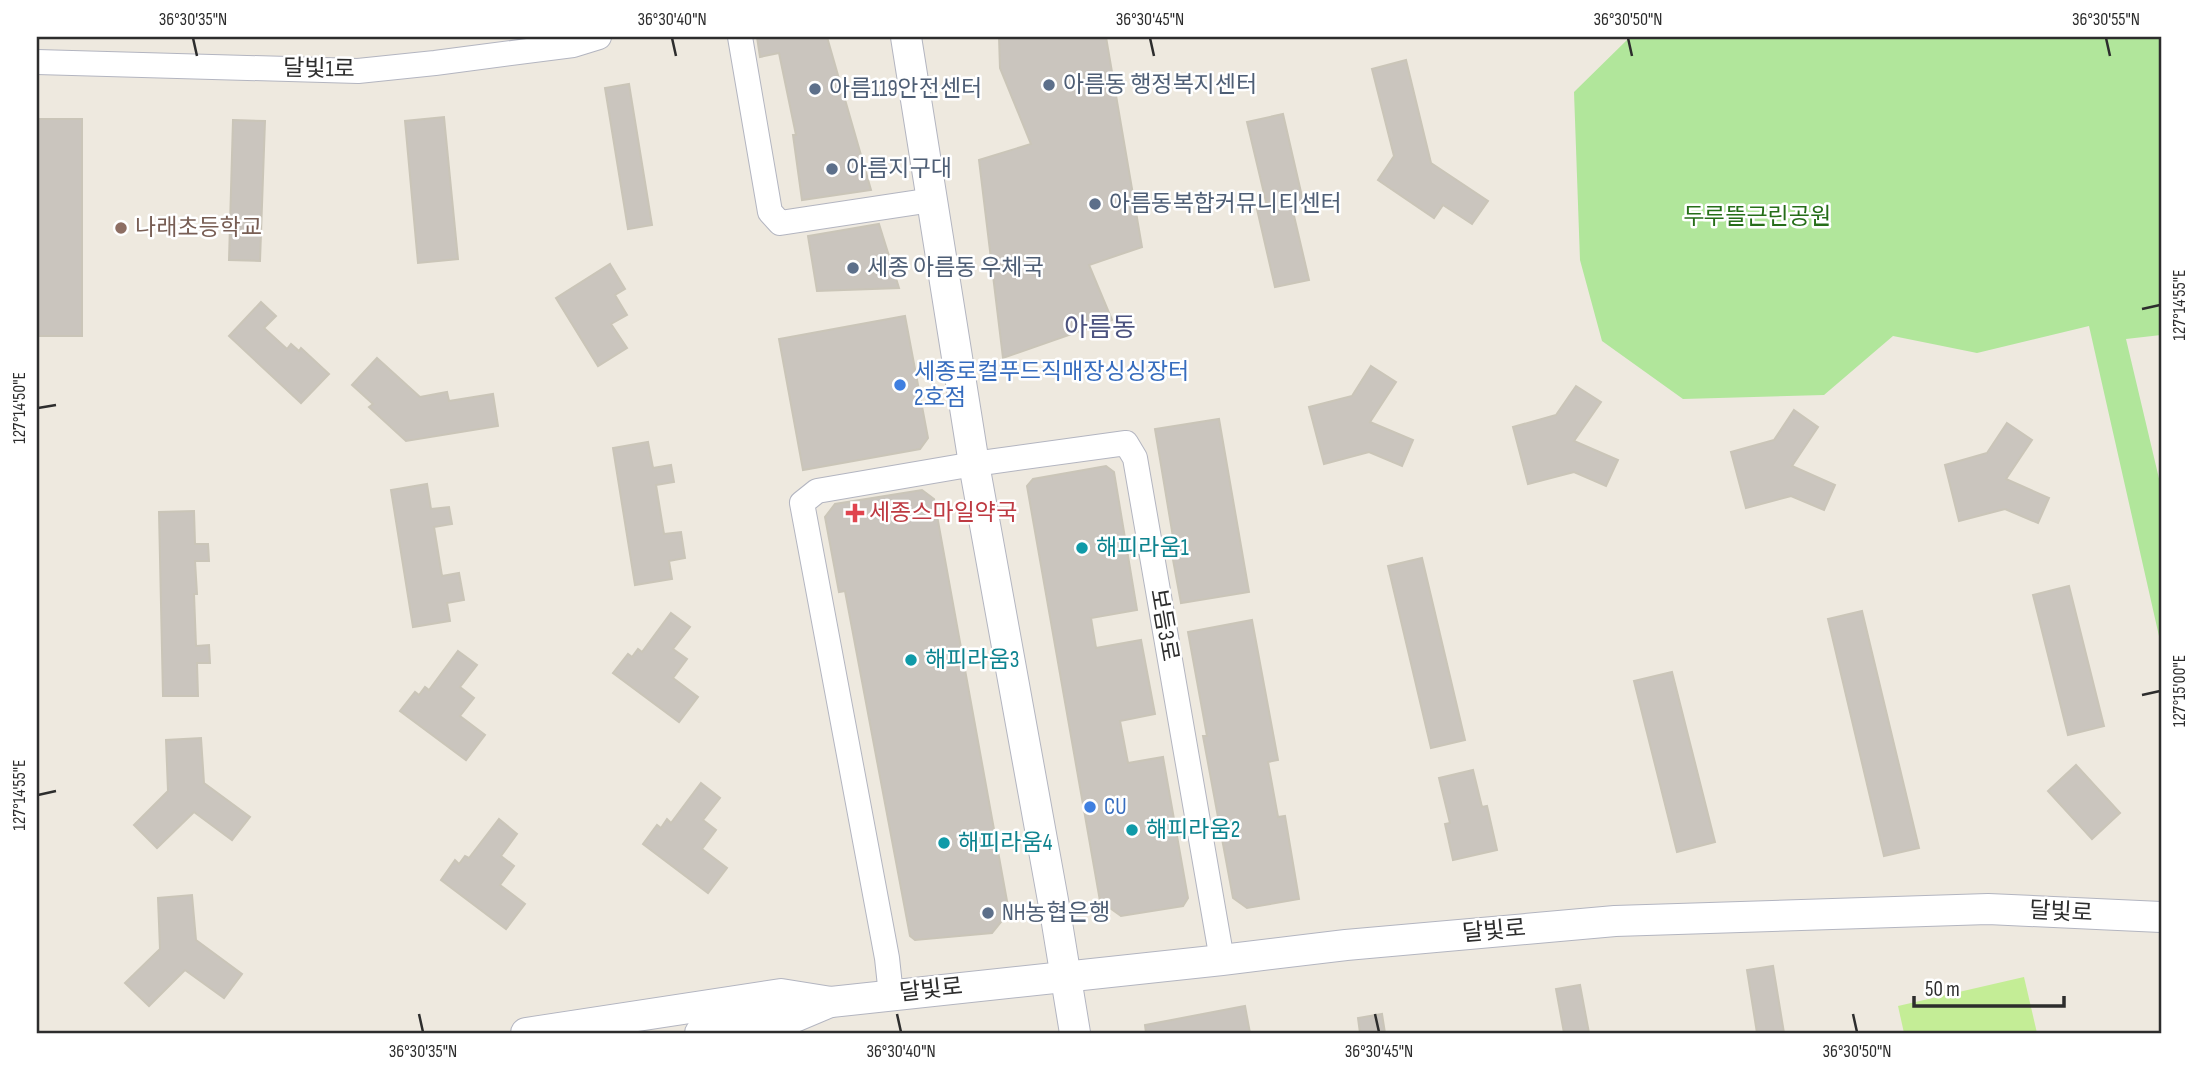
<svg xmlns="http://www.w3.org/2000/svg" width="2198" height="1070" font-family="'Sofia Sans Condensed','Noto Sans KR',sans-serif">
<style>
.green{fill:#b1e69b}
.pitch{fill:#c4ed96}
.building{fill:#cac5be;stroke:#cac5b8;stroke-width:2}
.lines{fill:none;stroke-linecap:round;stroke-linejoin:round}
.minor-casing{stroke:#b3b5c0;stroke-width:26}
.tertiary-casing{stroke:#b3b5c0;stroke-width:32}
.minor{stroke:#fff;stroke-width:24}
.tertiary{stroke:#fff;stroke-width:30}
.ticks{fill:none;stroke:#2d2d2d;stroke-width:2.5}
.service-dot{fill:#5c6f8a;stroke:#fff;stroke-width:2.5}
.education-dot{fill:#8d6e63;stroke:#fff;stroke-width:2.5}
.shop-dot{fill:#3f7fe0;stroke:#fff;stroke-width:2.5}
.health-dot{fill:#e0444e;stroke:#fff;stroke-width:2.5}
.culture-dot{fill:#0f9aa8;stroke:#fff;stroke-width:2.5}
.labels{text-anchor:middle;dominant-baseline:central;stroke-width:5;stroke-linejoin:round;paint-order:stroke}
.street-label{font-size:23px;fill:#2d2d2d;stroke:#fff}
.service-label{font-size:23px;fill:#4e5e75;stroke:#fff;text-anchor:start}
.park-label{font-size:23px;fill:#266e19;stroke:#fff}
.education-label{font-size:23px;fill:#785e54;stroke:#fff;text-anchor:start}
.shop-label{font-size:23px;fill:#366cbe;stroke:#fff;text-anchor:start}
.health-label{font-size:23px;fill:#be3a42;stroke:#fff;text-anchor:start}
.culture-label{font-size:23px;fill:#0d838f;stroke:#fff;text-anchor:start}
.quarter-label{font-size:26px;fill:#4b527f;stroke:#fff}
.neatline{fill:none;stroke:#2d2d2d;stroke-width:2.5}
.ticks-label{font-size:18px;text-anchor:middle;fill:#2d2d2d}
</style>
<rect width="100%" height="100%" fill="#eee9df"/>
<!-- green -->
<path class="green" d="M 1630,37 L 2161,37 L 2161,335 L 2126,339 L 2161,487 L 2161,645 L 2089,326 L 1977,353 L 1893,336 L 1824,395 L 1683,399 L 1602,341 L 1580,260 L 1574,92 Z"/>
<!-- pitch -->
<path class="pitch" d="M 2024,977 L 2037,1033 L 1904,1033 L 1898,1006 Z"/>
<!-- building -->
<g class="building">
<path d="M 757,37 L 827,37 L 871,190 L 802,200 L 793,135 L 796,135 L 779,53 L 760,57 Z"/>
<path d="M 999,37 L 1106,37 L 1142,247 L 1089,265 L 1112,320 L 1003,358 L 979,160 L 1031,144 L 1000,68 Z"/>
<path d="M 1406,60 L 1431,163 L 1488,201 L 1472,224 L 1443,205 L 1434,218 L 1378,180 L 1394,156 L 1372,69 Z"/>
<path d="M 629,84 L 652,225 L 628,229 L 605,88 Z"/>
<path d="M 1283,114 L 1303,201 L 1291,203 L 1309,280 L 1275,287 L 1257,209 L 1267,206 L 1247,122 Z"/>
<path d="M 444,117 L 458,259 L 418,263 L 405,121 Z"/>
<rect x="37" y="119" width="45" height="217"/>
<path d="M 233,120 L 265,121 L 260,261 L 229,260 Z"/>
<path d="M 879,224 L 899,288 L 817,291 L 808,236 Z"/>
<path d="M 610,264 L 625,289 L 615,295 L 627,315 L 611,324 L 627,348 L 598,366 L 556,298 Z"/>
<path d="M 261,302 L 276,316 L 264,328 L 287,349 L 291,344 L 299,351 L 301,348 L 329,374 L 301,403 L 229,336 Z"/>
<path d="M 905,316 L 928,438 L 920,449 L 803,470 L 779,339 Z"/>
<path d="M 377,358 L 420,397 L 447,392 L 449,401 L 493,394 L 498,426 L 406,441 L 369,407 L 373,404 L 352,385 Z"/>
<path d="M 1371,366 L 1396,382 L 1370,422 L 1413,440 L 1402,466 L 1369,452 L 1324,464 L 1309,407 L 1352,396 Z"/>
<path d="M 1576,386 L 1601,402 L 1574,441 L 1618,460 L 1606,486 L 1574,472 L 1528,484 L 1513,427 L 1556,415 Z"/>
<path d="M 1794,410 L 1818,427 L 1792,466 L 1835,485 L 1824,510 L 1791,496 L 1746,508 L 1731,452 L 1774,440 Z"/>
<path d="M 1219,419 L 1249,592 L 1181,603 L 1169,538 L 1173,537 L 1155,429 Z"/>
<path d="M 2007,423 L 2032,440 L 2006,479 L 2049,498 L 2038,523 L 2005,509 L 1959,521 L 1945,465 L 1987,453 Z"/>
<path d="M 648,442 L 653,468 L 671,465 L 674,482 L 656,485 L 664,534 L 681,532 L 685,558 L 669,561 L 672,579 L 635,585 L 613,448 Z"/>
<path d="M 1106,466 L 1114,472 L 1137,610 L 1091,618 L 1096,648 L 1141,640 L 1155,714 L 1120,721 L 1128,763 L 1163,757 L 1188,898 L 1183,906 L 1121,916 L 1100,901 L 1027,486 L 1033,479 Z"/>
<path d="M 427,484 L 431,509 L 449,507 L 452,524 L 434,527 L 442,576 L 459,573 L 464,600 L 447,603 L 450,621 L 413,627 L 391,490 Z"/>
<path d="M 922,490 L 934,499 L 1009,912 L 992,933 L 915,940 L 910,936 L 845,591 L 839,592 L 825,517 L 835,504 Z"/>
<path d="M 194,511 L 195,544 L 208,544 L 209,561 L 195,561 L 197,594 L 194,594 L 196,646 L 209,645 L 210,663 L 197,663 L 198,696 L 163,696 L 159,512 Z"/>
<path d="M 1422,558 L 1465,740 L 1431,748 L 1388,566 Z"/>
<path d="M 2069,586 L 2104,726 L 2068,735 L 2033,595 Z"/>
<path d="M 1862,611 L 1919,848 L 1884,856 L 1828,619 Z"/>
<path d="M 671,613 L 690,627 L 673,649 L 687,659 L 673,678 L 698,697 L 679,722 L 613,673 L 628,654 L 632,657 L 638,649 L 642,652 Z"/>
<path d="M 1252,620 L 1278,760 L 1268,762 L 1278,817 L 1285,816 L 1299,899 L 1247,908 L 1233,898 L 1203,736 L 1207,736 L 1188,632 Z"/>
<path d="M 458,651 L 477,665 L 460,687 L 474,698 L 460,716 L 485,735 L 466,760 L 400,711 L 415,692 L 419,695 L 425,687 L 429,690 Z"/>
<path d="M 1672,672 L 1715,842 L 1677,852 L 1634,681 Z"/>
<path d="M 201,738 L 204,783 L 250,817 L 232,840 L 194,812 L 157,848 L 134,825 L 168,791 L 166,740 Z"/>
<path d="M 2076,765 L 2120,813 L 2092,839 L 2048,791 Z"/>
<path d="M 1473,770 L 1482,807 L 1487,806 L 1497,850 L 1453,860 L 1445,824 L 1450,823 L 1439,778 Z"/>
<path d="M 701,783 L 720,798 L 703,820 L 716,830 L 702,849 L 727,868 L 708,893 L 643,844 L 657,825 L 661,828 L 667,819 L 671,823 Z"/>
<path d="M 499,819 L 517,834 L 501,856 L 514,866 L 500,885 L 525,904 L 506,929 L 441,880 L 455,860 L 459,864 L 465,856 L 469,858 Z"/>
<path d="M 192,895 L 196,940 L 242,974 L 224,998 L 185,970 L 149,1006 L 125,983 L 160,949 L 158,898 Z"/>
<path d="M 1773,966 L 1784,1033 L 1757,1033 L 1747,970 Z"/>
<path d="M 1580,985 L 1589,1033 L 1564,1033 L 1556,989 Z"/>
<path d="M 1245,1006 L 1250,1033 L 1146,1033 L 1145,1025 Z"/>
<path d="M 1382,1014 L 1385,1033 L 1360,1033 L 1358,1018 Z"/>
</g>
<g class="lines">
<defs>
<g id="minor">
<path d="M 740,37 L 770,212 L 780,223 L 932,200"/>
<path d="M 37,62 L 358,71 L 435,63 L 573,45 L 599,37"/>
<path d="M 891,995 L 887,958 L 802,503 L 817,491 L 974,464 L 1126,443 L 1135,458 L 1222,960"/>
</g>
<g id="tertiary">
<path d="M 906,37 L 974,464 L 1056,917 L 1075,1033"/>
<path d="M 526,1033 L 781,994 L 831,1002 L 1222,960 L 1346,945 L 1615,921 L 1988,909 L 2161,917"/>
<path d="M 700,1033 L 785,1021 L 830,1002"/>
</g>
</defs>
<!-- minor casing -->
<use href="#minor" class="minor-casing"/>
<!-- tertiary casing -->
<use href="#tertiary" class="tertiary-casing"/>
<!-- minor -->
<use href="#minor" class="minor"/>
<!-- tertiary -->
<use href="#tertiary" class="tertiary"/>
</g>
<!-- ticks -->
<path class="ticks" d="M 193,38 L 197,56M 672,38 L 676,56M 1150,38 L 1154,56M 1628,38 L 1632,56M 2106,38 L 2110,56M 2142,309 L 2160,305M 38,408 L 56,405M 2142,695 L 2160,691M 38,795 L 56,791M 419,1014 L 423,1032M 897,1014 L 901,1032M 1375,1014 L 1379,1032M 1853,1014 L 1857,1032"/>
<!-- markers -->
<g class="service-dot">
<circle cx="1049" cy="85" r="7"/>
<circle cx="815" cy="89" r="7"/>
<circle cx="832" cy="169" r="7"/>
<circle cx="1095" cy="204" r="7"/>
<circle cx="853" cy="268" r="7"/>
<circle cx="988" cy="913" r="7"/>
</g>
<circle class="education-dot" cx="121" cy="228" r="7"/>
<g class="shop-dot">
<circle cx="900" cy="385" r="7"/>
<circle cx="1090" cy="807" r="7"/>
</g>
<path class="health-dot" d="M851.5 502.5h7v7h7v7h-7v7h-7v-7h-7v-7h7z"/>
<g class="culture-dot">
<circle cx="1082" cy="548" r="7"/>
<circle cx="911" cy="660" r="7"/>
<circle cx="1132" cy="830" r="7"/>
<circle cx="944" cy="843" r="7"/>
</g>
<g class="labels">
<!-- street labels -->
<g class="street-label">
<text transform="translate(319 69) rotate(1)">달빛1로</text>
<text transform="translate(1164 625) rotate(80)">보듬3로</text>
<text transform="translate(2061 912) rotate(3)">달빛로</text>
<text transform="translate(1494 931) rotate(-5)">달빛로</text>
<text transform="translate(931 990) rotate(-6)">달빛로</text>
</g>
<!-- service labels -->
<g class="service-label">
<text x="1063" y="85">아름동 행정복지센터</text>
<text x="829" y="89">아름119안전센터</text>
<text x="846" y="169">아름지구대</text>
<text x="1109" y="204">아름동복합커뮤니티센터</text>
<text x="867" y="268">세종 아름동 우체국</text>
<text x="1002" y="913">NH농협은행</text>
</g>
<!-- park labels -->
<g class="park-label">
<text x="1757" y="217">두루뜰근린공원</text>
</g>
<!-- education labels -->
<g class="education-label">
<text x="135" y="228">나래초등학교</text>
</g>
<!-- shop labels -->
<g class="shop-label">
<text x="914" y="372">세종로컬푸드직매장싱싱장터<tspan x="914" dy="26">2호점</tspan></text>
<text x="1104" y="807">CU</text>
</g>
<!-- health labels -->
<g class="health-label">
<text x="869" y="513">세종스마일약국</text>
</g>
<!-- culture labels -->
<g class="culture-label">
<text x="1096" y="548">해피라움1</text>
<text x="925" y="660">해피라움3</text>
<text x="1146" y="830">해피라움2</text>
<text x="958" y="843">해피라움4</text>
</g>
<!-- quarter labels -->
<g class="quarter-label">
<text x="1100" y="328">아름동</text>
</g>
</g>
<!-- border -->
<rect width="2198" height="1070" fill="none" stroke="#ffffff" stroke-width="77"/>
<!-- scale -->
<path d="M1914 996v10h150v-10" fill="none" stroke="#2d2d2d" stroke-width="3.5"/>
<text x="1925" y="996" font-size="21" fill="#2d2d2d" stroke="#ffffff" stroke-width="5" paint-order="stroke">50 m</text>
<rect x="38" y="38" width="2122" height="994" class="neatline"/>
<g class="ticks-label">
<text x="193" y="25">36°30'35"N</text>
<text x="672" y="25">36°30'40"N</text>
<text x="1150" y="25">36°30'45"N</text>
<text x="1628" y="25">36°30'50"N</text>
<text x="2106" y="25">36°30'55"N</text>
<text transform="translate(2179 305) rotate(-90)" y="6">127°14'55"E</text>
<text transform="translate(19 408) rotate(-90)" y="6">127°14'50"E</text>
<text transform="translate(2179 691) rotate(-90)" y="6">127°15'00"E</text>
<text transform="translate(19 795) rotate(-90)" y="6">127°14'55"E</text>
<text x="423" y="1057">36°30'35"N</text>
<text x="901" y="1057">36°30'40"N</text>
<text x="1379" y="1057">36°30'45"N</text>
<text x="1857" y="1057">36°30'50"N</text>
</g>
</svg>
